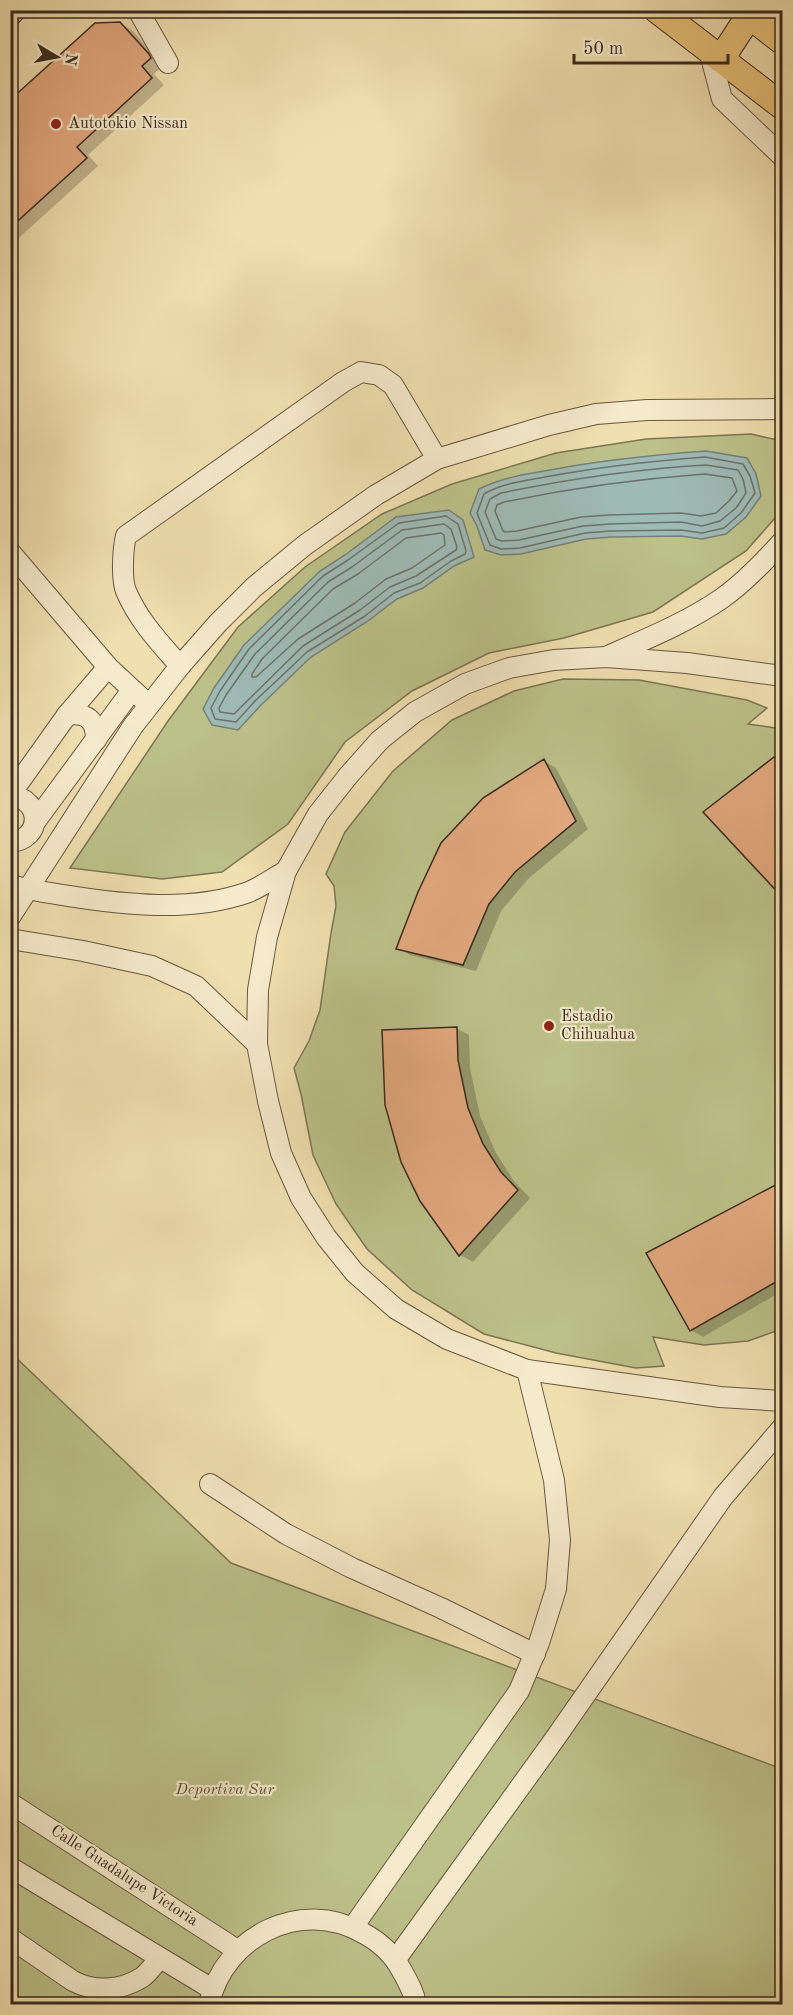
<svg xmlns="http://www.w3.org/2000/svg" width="793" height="2015" font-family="'Old Standard TT',serif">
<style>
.green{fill:#bcc189;stroke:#7b7654;stroke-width:1.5}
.water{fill:#9ebab5;stroke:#768079;stroke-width:1.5}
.shadow{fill:#0003}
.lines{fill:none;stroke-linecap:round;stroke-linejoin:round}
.shore{stroke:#6c726a;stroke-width:1.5}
.building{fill:#e2a87e;stroke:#3a2a1e;stroke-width:1.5}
.minor-casing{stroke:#685742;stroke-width:22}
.major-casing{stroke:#3a2a1e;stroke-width:28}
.minor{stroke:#f5eacb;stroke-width:20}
.major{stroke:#e8c078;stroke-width:26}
.poi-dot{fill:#8f2418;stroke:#f5eacb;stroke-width:2}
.labels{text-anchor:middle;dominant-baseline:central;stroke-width:4.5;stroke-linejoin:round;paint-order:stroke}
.poi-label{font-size:16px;fill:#3a2a1e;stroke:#f5eacb;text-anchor:start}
.park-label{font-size:16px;font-style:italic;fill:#5a5039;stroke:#f5eacb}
.street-label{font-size:16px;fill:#3a2a1e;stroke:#f5eacb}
</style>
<rect width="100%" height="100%" fill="#f0dfaf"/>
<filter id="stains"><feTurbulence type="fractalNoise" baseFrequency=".00333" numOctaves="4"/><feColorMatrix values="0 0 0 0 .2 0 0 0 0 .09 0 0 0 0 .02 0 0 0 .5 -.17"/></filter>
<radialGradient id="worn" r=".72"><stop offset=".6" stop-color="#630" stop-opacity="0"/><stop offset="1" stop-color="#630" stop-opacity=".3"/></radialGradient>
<!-- green -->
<g class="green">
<path d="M 751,434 L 782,441 L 782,510 L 746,551 L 653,612 L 564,638 L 489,653 L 412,691 L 345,742 L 288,824 L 222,872 L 162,879 L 70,868 L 168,721 L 238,627 L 305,567 L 382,514 L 452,484 L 556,453 L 646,439 Z"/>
<path d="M 563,679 L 639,680 L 747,700 L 767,708 L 748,724 L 782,729 L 782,1329 L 748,1341 L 704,1345 L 653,1337 L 664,1366 L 636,1368 L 556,1353 L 484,1334 L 412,1290 L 367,1249 L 336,1204 L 313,1155 L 301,1094 L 294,1068 L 309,1041 L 320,1010 L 331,933 L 336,906 L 334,886 L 326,874 L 345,832 L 393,771 L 452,720 L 514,691 Z"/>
<path d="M 10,1352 L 231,1563 L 782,1769 L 782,2004 L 11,2004 Z"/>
</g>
<!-- water -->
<g class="water">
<path d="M 706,451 L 747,458 L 756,474 L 761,496 L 746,517 L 726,534 L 702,539 L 681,536 L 611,537 L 586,539 L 521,554 L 501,555 L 485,550 L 477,526 L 470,513 L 479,489 C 501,478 525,474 550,470 C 602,460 653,455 706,451 Z"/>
<path d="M 449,510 L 463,520 L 474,557 L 454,566 L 423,588 L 397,599 L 368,621 L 311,657 L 260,706 L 238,730 L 212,725 L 203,709 L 214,688 L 244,645 L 320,571 L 345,555 L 396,517 Z"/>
</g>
<!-- shadow -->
<g class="shadow">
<path d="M 120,23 L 133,31 L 163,66 L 154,74 L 164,85 L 88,155 L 98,166 L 10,246 L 10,102 Z"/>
<path d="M 544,761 L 556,768 L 588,829 L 528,879 L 501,911 L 476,971 L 410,955 L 398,948 Z"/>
<path d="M 456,1028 L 469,1035 L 470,1068 L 480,1116 L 496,1153 L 514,1181 L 530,1198 L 473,1262 L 460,1255 L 422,1200 Z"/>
<path d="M 782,1182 L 782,1291 L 703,1337 L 691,1330 Z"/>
</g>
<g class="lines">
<!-- shore -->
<g class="shore">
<path d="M 705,457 L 743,464 L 750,476 L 755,493 L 741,513 L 724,528 L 702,533 L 681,530 L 611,531 L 585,533 L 520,548 L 501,549 L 490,545 L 477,513 L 484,494 C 502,483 525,481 545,477 C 599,467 651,461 705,457 Z"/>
<path d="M 706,465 L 738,470 L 743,479 L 746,493 L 736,508 L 720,521 L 702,526 L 681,522 L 610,524 L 583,526 L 519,540 L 502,541 L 496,539 L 485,512 L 490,499 L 501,493 C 569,479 636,469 706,465 Z"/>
<path d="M 705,474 L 732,478 L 737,491 L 729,501 L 716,513 L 701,516 L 681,513 L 609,515 L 581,517 L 517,531 L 505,532 L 503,531 L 495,511 L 497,505 L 504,502 C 571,488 637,479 705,474 Z"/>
<path d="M 446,516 L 458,524 L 466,551 L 465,554 L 451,561 L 420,583 L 394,593 L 365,616 L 307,652 L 255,701 L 236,722 L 215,719 L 211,708 L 220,691 L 249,649 L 323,576 L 348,560 L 399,523 Z"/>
<path d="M 444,524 L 451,529 L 457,547 L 456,550 L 416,576 L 390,587 L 360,610 L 303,646 L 234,714 L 220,712 L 219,708 L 226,695 L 255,654 L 328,582 L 352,567 L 402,530 Z"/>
<path d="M 441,533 L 444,535 L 445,545 L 412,568 L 386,579 L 355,603 L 298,639 L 256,677 L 252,677 L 252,674 L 262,659 L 333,589 L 358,574 L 406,538 Z"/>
</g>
</g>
<!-- building -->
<g class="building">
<path d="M 120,22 L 149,54 L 151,58 L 142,66 L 152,78 L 77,147 L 87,158 L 10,228 L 10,100 L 95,23 Z"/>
<path d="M 774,757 L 783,766 L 783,898 L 703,812 Z"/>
<path d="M 544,759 L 576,821 L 515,872 L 489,904 L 463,965 L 396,949 L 418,892 L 441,843 L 483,798 Z"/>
<path d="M 457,1027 L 458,1060 L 468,1108 L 483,1144 L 501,1172 L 518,1190 L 459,1256 L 420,1201 L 401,1162 L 385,1105 L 382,1030 Z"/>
<path d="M 783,1181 L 783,1278 L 690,1331 L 646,1253 Z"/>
</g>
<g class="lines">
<defs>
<g id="minor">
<path d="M 138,10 L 168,63"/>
<path d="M 709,50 L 722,99 L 782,156"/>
<path d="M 10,552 L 108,667 L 149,705"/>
<path d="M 608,656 C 646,639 686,623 721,599 C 744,583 763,563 782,542"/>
<path d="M 180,666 C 160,643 138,620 126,591 C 121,579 123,548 126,536 L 343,382 L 361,372 L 379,375 L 393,385 L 437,459"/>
<path d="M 782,676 L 687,663 L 606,657 L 554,660 L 509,668 L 465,684 L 415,712 L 380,740 L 348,776 L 318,814 L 286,871 L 267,937 L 258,990 L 257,1044 L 268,1101 L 281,1153 L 301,1198 L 326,1237 L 355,1273 L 396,1309 L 447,1339 L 527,1370 L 720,1397 L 782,1401"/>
<path d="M 67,715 C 87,712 96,720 96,740"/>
<path d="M 10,795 L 67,715 L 108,667"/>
<path d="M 10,795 C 44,800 42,840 10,842"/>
<path d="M 35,822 L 132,690"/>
<path d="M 10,885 C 30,890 49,893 69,896 C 126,905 190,912 246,893 C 260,888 273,878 286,871"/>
<path d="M 10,917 L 133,726 L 180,666 L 218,623 L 254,587 L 305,545 L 376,495 L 437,459 L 549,425 L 596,414 L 647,410 L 782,409"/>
<path d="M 10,939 L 83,951 L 152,966 L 196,986 L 257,1044"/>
<path d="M 210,1484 L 286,1534 L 352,1568 L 441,1608 L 535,1654"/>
<path d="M 10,1803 L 237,1950"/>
<path d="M 10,1867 L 212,1989"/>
<path d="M 353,1927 L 519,1691 L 539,1643 L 556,1589 L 560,1540 L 554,1480 L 527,1370"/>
<path d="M 10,1938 L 73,1981 C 94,1992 120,1991 141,1978 C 148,1974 154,1964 160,1958"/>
<path d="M 396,1959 L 554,1740 L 723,1497 L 782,1428"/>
<path d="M 209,2004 C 224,1937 300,1897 363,1933 C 380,1942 393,1954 402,1971 C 408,1982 414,1992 416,2004"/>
</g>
<g id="major">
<path d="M 657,10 L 782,106"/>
<path d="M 742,10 L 782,41"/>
<path d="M 10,12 L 12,10"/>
<path d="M 721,59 L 749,16"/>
</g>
</defs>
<!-- minor casing -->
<use href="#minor" class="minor-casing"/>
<!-- major casing -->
<use href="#major" class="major-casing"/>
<!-- minor -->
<use href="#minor" class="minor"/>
<!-- major -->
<use href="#major" class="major"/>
</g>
<!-- markers -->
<g class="poi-dot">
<circle cx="56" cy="124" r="6"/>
<circle cx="549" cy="1026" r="6"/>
</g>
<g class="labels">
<!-- poi labels -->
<g class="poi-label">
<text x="68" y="124">Autotokio Nissan</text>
<text x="561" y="1017">Estadio<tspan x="561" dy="18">Chihuahua</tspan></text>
</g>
<!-- park labels -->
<g class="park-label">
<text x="225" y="1790">Deportiva Sur</text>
</g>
<!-- street labels -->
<g class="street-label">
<text transform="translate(124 1876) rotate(33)">Calle Guadalupe Victoria</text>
</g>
</g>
<!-- margin -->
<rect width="793" height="2015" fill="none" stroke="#f0dfaf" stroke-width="36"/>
<rect x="12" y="12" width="769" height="1991" fill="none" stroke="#3a2a1e" stroke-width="3"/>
<rect x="18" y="18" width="757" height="1979" fill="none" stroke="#3a2a1e" stroke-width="1.5"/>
<!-- north arrow -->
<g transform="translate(57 57) rotate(100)" stroke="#f5eacb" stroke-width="4.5" paint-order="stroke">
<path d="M0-4.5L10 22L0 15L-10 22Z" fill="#3a2a1e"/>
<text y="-9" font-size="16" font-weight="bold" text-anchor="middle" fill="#3a2a1e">N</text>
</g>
<!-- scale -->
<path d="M574 54v9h154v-9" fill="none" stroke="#3a2a1e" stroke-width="3"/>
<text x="583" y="54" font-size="18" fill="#3a2a1e" stroke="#f5eacb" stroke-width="4.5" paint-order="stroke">50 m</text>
<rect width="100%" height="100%" filter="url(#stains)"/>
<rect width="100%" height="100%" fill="url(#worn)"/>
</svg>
